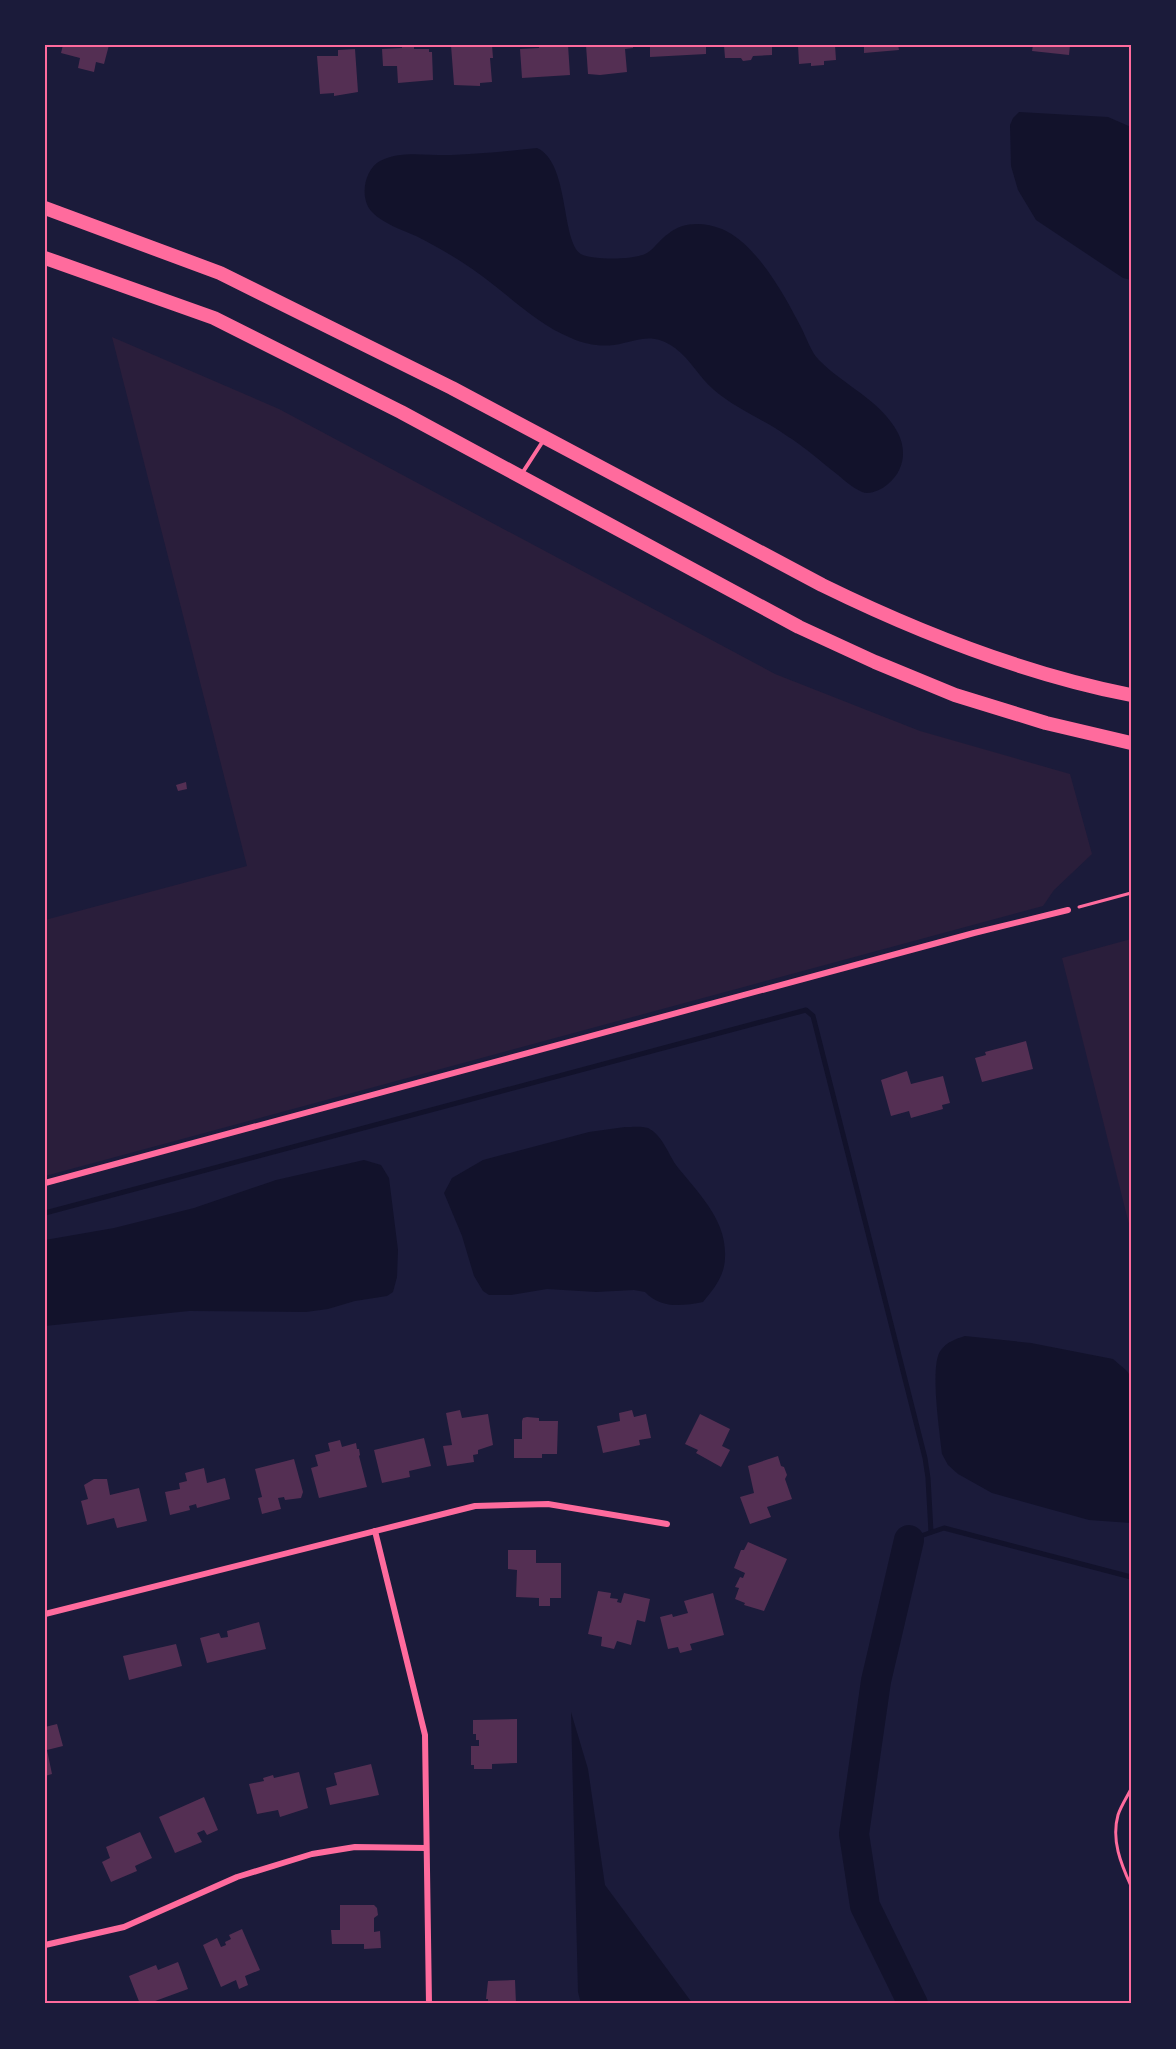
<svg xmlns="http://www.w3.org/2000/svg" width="1176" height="2049" font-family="Roboto,sans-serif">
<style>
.green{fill:#2a1e3b}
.water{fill:#12122b}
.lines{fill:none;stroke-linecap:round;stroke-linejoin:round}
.stream{stroke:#12122b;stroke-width:5}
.river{stroke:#12122b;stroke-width:30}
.building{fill:#542f53}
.path{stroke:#ff6b9d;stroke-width:3}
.service{stroke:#ff6b9d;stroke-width:4}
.minor{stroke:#ff6b9d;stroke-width:6}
.primary{stroke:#ff6b9d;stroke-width:14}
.neatline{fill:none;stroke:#ff6b9d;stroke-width:2}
</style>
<rect width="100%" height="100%" fill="#1b1b3a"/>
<!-- green -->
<g class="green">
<path d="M 112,337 L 279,409 L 775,674 L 920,731 L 1070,774 L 1092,854 L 1054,890 L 1043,906 L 45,1176 L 45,920 L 247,866 Z"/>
<path d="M 1131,939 L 1131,1232 L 1062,958 Z"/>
</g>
<!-- water -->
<g class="water">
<path d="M 1019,112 L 1108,117 L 1131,127 L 1131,280 L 1123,278 L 1036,220 L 1018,190 L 1011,166 L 1010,125 L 1013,118 Z"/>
<path d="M 537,148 C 571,163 560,246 583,255 C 595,260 635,260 647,253 C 655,248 660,239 668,234 C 683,221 704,222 722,229 C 757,244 785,296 802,329 C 807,339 811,352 819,360 C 843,385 881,400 898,433 C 907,451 904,471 888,484 C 881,490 870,495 862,492 C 853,488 845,481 838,475 C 821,462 805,447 787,436 C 763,419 736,409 714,390 C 699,377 691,360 675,348 C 651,331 638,341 614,345 C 600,347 584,344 571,338 C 542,326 519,305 495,286 C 470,266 444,250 416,236 C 402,230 382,223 372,212 C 359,198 364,170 380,161 C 400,150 428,156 451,155 C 479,154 508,151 537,148 Z"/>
<path d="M 625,1127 C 632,1127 642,1126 648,1128 C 662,1135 668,1153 676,1165 C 697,1192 727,1219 725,1257 C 725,1275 714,1289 703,1302 C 682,1306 661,1309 645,1292 L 634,1290 L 596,1292 L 547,1289 L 511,1295 L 489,1295 L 483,1291 L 474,1276 L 462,1236 L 444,1193 L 452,1178 L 483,1160 L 589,1132 Z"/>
<path d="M 364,1160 L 381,1165 L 389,1178 L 398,1250 L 397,1277 L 393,1292 L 387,1296 L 355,1301 L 328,1309 L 306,1312 L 189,1311 L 45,1326 L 45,1240 L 114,1228 L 194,1208 L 276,1180 Z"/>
<path d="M 965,1336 L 1031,1343 L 1113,1359 L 1127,1371 L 1131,1377 L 1131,1523 L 1089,1520 L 992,1493 L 958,1474 L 948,1465 L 942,1454 C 940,1434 929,1364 941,1350 C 947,1342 955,1339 965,1336 Z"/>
<path d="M 571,1712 L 588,1769 L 605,1885 L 693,2004 L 581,2004 L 578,1992 Z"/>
</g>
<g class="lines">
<!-- stream -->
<g class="stream">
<path d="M 45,1213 L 806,1010 L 813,1016 L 925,1458 L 928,1478 L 931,1532"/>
<path d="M 909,1540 L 944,1528 L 1131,1577"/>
</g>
<!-- river -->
<path class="river" d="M 909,1540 L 876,1681 L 854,1834 L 865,1906 L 913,2004"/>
</g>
<!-- building -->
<g class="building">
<path d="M 63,45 L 109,45 L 104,64 L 96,62 L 94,72 L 78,68 L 80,58 L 61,53 Z"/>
<path d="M 451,45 L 492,45 L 493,58 L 490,58 L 492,82 L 480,83 L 480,86 L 454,85 Z"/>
<path d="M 539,45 L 568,45 L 570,75 L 522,78 L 520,49 L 539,48 Z"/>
<path d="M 586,45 L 633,45 L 633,48 L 625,49 L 627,72 L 600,75 L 588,74 Z"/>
<path d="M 650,45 L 706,45 L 706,54 L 650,57 Z"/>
<path d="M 724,45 L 772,45 L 772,55 L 753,56 L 751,60 L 743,61 L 741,58 L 725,58 Z"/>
<path d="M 798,45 L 835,45 L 836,60 L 824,61 L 824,65 L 811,66 L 811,63 L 799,64 Z"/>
<path d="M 864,45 L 898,45 L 899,50 L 864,53 Z"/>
<path d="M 1033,45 L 1070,45 L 1069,55 L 1032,51 Z"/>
<path d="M 402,46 L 414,46 L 414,49 L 429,49 L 429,52 L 432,52 L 433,80 L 398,83 L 397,66 L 383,66 L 382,49 L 402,48 Z"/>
<path d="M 355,49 L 358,92 L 334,96 L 334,93 L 320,94 L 317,56 L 338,56 L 338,50 Z"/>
<path d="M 186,782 L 187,789 L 178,791 L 176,785 Z"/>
<path d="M 1026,1041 L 1033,1069 L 982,1082 L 975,1058 L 986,1055 L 985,1052 Z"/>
<path d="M 907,1071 L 911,1084 L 943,1076 L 950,1103 L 942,1105 L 943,1109 L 911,1118 L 909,1111 L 891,1116 L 881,1080 Z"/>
<path d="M 460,1410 L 462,1418 L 488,1414 L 493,1445 L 478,1450 L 478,1454 L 473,1455 L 474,1462 L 447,1466 L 443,1446 L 452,1445 L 446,1413 Z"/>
<path d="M 632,1410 L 634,1417 L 646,1414 L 651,1438 L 639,1440 L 640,1445 L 603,1453 L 597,1426 L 620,1421 L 619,1413 Z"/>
<path d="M 700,1414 L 730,1429 L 722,1446 L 730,1450 L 721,1467 L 696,1453 L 698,1450 L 685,1444 Z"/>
<path d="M 527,1417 L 539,1418 L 539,1421 L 558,1421 L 557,1454 L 542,1454 L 542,1458 L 514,1458 L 514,1439 L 522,1439 L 522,1421 L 523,1418 Z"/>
<path d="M 424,1438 L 431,1466 L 409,1471 L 410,1477 L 382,1483 L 374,1450 Z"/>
<path d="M 340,1440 L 342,1447 L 356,1443 L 357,1449 L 359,1449 L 360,1455 L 359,1456 L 367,1487 L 319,1498 L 311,1468 L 318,1466 L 315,1455 L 330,1451 L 328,1443 Z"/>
<path d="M 778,1456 L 781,1466 L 784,1467 L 787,1475 L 785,1479 L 792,1499 L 767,1507 L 771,1517 L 750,1524 L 740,1497 L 754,1493 L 748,1466 Z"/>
<path d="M 294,1459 L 303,1492 L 301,1498 L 285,1500 L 284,1497 L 278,1498 L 281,1509 L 262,1514 L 258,1498 L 262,1497 L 255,1469 Z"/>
<path d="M 204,1468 L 207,1483 L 225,1478 L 230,1499 L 197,1508 L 196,1504 L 189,1506 L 190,1510 L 170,1515 L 165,1492 L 180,1489 L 179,1483 L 187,1481 L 185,1473 Z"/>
<path d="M 94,1479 L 107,1479 L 110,1495 L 139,1488 L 147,1521 L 117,1528 L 114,1518 L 87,1525 L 81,1501 L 88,1499 L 84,1485 Z"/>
<path d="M 748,1542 L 787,1559 L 764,1611 L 744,1605 L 745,1603 L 735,1599 L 739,1588 L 735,1587 L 740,1577 L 743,1578 L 745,1573 L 734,1568 L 741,1550 L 744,1550 Z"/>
<path d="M 508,1550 L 536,1550 L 536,1563 L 561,1563 L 561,1598 L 550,1598 L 550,1606 L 539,1606 L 539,1598 L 516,1597 L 517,1570 L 508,1569 Z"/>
<path d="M 598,1591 L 611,1593 L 610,1598 L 618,1599 L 617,1602 L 621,1603 L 624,1593 L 650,1599 L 645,1622 L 637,1620 L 631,1645 L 617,1641 L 614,1649 L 601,1646 L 602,1637 L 588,1634 Z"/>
<path d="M 713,1593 L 724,1635 L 690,1644 L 692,1650 L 680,1653 L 678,1647 L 668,1649 L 660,1617 L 672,1614 L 673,1617 L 688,1613 L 684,1601 Z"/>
<path d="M 259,1622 L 266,1649 L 207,1663 L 200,1638 L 219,1633 L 221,1638 L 228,1637 L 227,1631 Z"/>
<path d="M 176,1644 L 182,1666 L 129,1680 L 123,1656 Z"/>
<path d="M 517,1719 L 517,1763 L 492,1764 L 492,1769 L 474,1769 L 474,1765 L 471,1765 L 471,1746 L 479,1746 L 479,1740 L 476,1740 L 476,1734 L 473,1734 L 473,1720 Z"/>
<path d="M 57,1724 L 63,1746 L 47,1750 L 52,1774 L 45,1776 L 45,1727 Z"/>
<path d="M 371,1764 L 379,1795 L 330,1805 L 326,1788 L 337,1785 L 334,1773 Z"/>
<path d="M 299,1772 L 308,1808 L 280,1817 L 278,1810 L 257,1814 L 249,1784 L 264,1781 L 263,1778 L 273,1775 L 274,1778 Z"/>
<path d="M 204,1797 L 218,1830 L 207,1835 L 204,1830 L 197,1833 L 202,1842 L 175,1853 L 159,1817 Z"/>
<path d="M 140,1832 L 152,1858 L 135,1866 L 137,1871 L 111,1882 L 102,1862 L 110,1858 L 106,1847 Z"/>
<path d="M 340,1905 L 374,1905 L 377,1908 L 378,1915 L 374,1918 L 374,1932 L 380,1931 L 381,1948 L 364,1949 L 364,1944 L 332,1944 L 331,1930 L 340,1930 Z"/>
<path d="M 242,1929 L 260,1970 L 245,1976 L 248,1985 L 239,1989 L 236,1980 L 221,1987 L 203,1945 L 217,1938 L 221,1947 L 226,1945 L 225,1942 L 231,1939 L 229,1935 Z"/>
<path d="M 178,1962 L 188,1989 L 147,2004 L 140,2004 L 129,1976 L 156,1965 L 158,1970 Z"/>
<path d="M 515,1980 L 516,2004 L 488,2004 L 488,1999 L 486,1999 L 488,1981 Z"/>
</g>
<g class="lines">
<!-- path -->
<g class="path">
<path d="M 1079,907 L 1131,893"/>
<path d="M 1131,1789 C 1127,1797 1121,1806 1118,1815 C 1111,1840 1121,1864 1131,1886"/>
</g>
<!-- service -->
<path class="service" d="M 521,475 L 543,441"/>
<!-- minor -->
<g class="minor">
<path d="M 45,1183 L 974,933 L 1068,910"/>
<path d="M 375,1531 L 425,1735 L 429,2004"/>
<path d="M 45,1614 L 475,1506 L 548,1504 L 667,1524"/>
<path d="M 45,1945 L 124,1927 L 237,1877 L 312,1854 L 355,1847 L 426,1848"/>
</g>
<!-- primary -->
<g class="primary">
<path d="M 45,208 L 220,273 L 452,388 L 822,585 C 920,633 1024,674 1131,695"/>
<path d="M 45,258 L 214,318 L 401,412 L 799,627 L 875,662 L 955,695 L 1046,723 L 1131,743"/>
</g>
</g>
<!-- border -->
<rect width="1176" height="2049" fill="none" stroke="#1b1b3a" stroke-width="93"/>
<rect x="46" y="46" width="1084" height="1956" class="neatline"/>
</svg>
